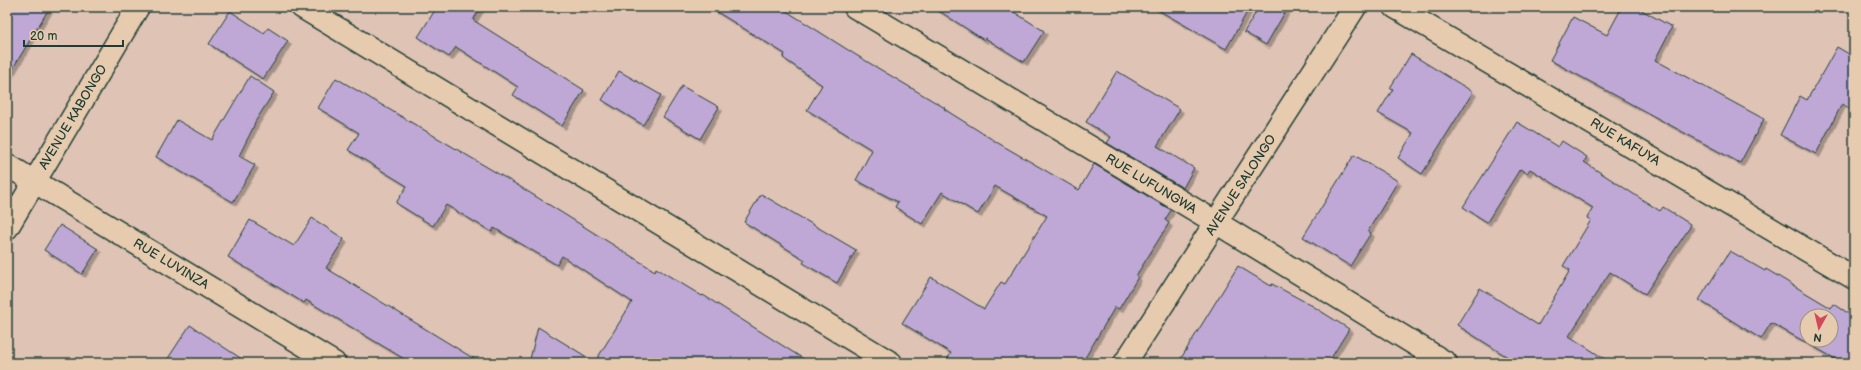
<svg xmlns="http://www.w3.org/2000/svg" width="1861" height="370" font-family="'Balsamiq Sans',sans-serif">
<style>
.building{fill:#bfa8d6;stroke:#1f3d34;fill-rule:evenodd;filter:url(#shadow)}
.lines{fill:none;stroke-linecap:round;stroke-linejoin:round}
.minor-casing{stroke:#1f3d34;stroke-width:25}
.minor{stroke:#e7cbae;stroke-width:22}
.labels{text-anchor:middle;dominant-baseline:central;stroke-width:3;stroke-linejoin:round;paint-order:stroke}
.street-label{font-size:13px;fill:#1f3d34;stroke:#e7cbae}
</style>
<defs>
<filter id="shadow"><feDropShadow dx="3.5" dy="3.5" stdDeviation="0" flood-color="#0004"/></filter>
</defs>
<rect width="100%" height="100%" fill="#dfc4b6"/>
<filter id="ink" filterUnits="userSpaceOnUse"><feTurbulence type="fractalNoise" baseFrequency=".025" numOctaves="2"/><feDisplacementMap in="SourceGraphic" scale="8" xChannelSelector="R" yChannelSelector="G"/><feConvolveMatrix kernelMatrix="1 2 1 2 8 2 1 2 1" color-interpolation-filters="sRGB"/></filter>
<g filter="url(#ink)">
<!-- building -->
<g class="building">
<path d="M 7,7 L 50,7 L 7,78 Z"/>
<path d="M 437,7 L 481,7 L 473,20 L 584,90 L 562,126 L 513,95 L 518,87 L 456,47 L 449,57 L 418,37 Z"/>
<path d="M 709,7 L 780,7 L 856,55 L 945,108 L 944,109 L 998,143 L 1079,190 L 1094,164 L 1171,210 L 1165,220 L 1169,223 L 1136,276 L 1138,277 L 1119,309 L 1115,307 L 1082,363 L 945,363 L 951,353 L 902,323 L 931,277 L 984,309 L 1001,282 L 1005,284 L 1047,216 L 995,186 L 978,214 L 942,192 L 922,224 L 895,207 L 898,202 L 856,180 L 872,150 L 807,110 L 822,85 L 783,58 L 785,54 Z"/>
<path d="M 933,7 L 1006,7 L 1044,31 L 1024,62 L 985,38 L 984,40 Z"/>
<path d="M 1153,7 L 1250,7 L 1226,49 Z"/>
<path d="M 1259,7 L 1288,7 L 1266,45 L 1244,32 Z"/>
<path d="M 1622,7 L 1636,7 L 1672,27 L 1655,60 L 1764,119 L 1740,163 L 1550,60 L 1573,17 L 1607,35 Z"/>
<path d="M 230,11 L 264,33 L 268,28 L 288,41 L 263,79 L 209,44 Z"/>
<path d="M 1837,47 L 1854,57 L 1854,111 L 1842,104 L 1816,154 L 1780,135 L 1800,96 L 1807,100 Z"/>
<path d="M 1411,54 L 1473,92 L 1422,174 L 1398,158 L 1413,133 L 1378,113 L 1393,89 L 1390,88 Z"/>
<path d="M 619,71 L 661,95 L 643,125 L 602,100 Z"/>
<path d="M 1117,71 L 1180,109 L 1157,146 L 1194,168 L 1183,188 L 1107,143 L 1111,137 L 1086,122 Z"/>
<path d="M 250,76 L 274,92 L 255,122 L 253,128 L 239,156 L 255,165 L 233,202 L 156,157 L 177,120 L 212,140 Z"/>
<path d="M 336,78 L 519,186 L 655,271 L 656,268 L 702,296 L 703,295 L 810,363 L 529,363 L 538,327 L 595,362 L 632,302 L 562,256 L 557,265 L 494,228 L 492,232 L 446,205 L 433,226 L 396,203 L 407,186 L 348,150 L 359,133 L 318,108 Z"/>
<path d="M 682,86 L 719,107 L 700,139 L 663,117 Z"/>
<path d="M 1517,122 L 1558,147 L 1562,141 L 1587,157 L 1584,162 L 1660,211 L 1663,207 L 1690,224 L 1690,227 L 1645,294 L 1610,272 L 1569,336 L 1611,363 L 1517,363 L 1457,325 L 1480,288 L 1538,325 L 1570,270 L 1563,266 L 1591,220 L 1587,218 L 1593,208 L 1530,169 L 1527,173 L 1520,169 L 1487,222 L 1463,207 Z"/>
<path d="M 1354,155 L 1398,181 L 1368,231 L 1371,233 L 1350,266 L 1303,237 Z"/>
<path d="M 761,194 L 856,250 L 837,283 L 803,263 L 805,260 L 744,222 Z"/>
<path d="M 312,218 L 344,239 L 326,268 L 481,363 L 411,363 L 306,300 L 304,303 L 228,257 L 250,220 L 294,246 Z"/>
<path d="M 60,225 L 98,249 L 82,274 L 44,250 Z"/>
<path d="M 1730,251 L 1765,271 L 1766,269 L 1831,308 L 1834,304 L 1854,317 L 1854,363 L 1843,363 L 1771,323 L 1761,339 L 1699,300 ZM 1807,316 L 1831,316 L 1831,340 L 1807,340 Z"/>
<path d="M 1238,266 L 1271,286 L 1272,284 L 1311,305 L 1349,329 L 1328,363 L 1178,363 Z"/>
<path d="M 190,325 L 248,363 L 165,363 Z"/>
</g>
<g class="lines">
<defs>
<g id="minor">
<path d="M 302,7 L 891,363"/>
<path d="M 855,7 L 1217,223 L 1446,363"/>
<path d="M 1395,7 L 1854,278"/>
<path d="M 7,165 L 334,363"/>
<path d="M 7,228 L 138,7"/>
<path d="M 1125,363 L 1355,7"/>
</g>
</defs>
<!-- minor casing -->
<use href="#minor" class="minor-casing"/>
<!-- minor -->
<use href="#minor" class="minor"/>
</g>
</g>
<g class="labels">
<!-- street labels -->
<g class="street-label">
<text transform="translate(73 117) rotate(-59)">AVENUE KABONGO</text>
<text transform="translate(1625 142) rotate(31)">RUE KAFUYA</text>
<text transform="translate(1151 184) rotate(31)">RUE LUFUNGWA</text>
<text transform="translate(1241 185) rotate(-57)">AVENUE SALONGO</text>
<text transform="translate(171 264) rotate(31)">RUE LUVINZA</text>
</g>
</g>
<!-- margin -->
<rect width="1861" height="370" fill="none" stroke="#e7cbae" stroke-width="24"/>
<rect x="12" y="12" width="1837" height="346" fill="none" stroke="#1f3d34" stroke-width="1.5" filter="url(#ink)"/>
<!-- north arrow -->
<g transform="translate(1819 328) rotate(188)"><circle r="19" fill="#e7cbae" stroke="#97927d"/>
<path d="M0-3L7 15L0 10L-7 15Z" fill="#d1495b"/>
<text y="-6" font-size="11" font-weight="bold" text-anchor="middle" fill="#1f3d34">N</text>
</g>
<!-- scale -->
<path d="M24 40v6h99v-6" fill="none" stroke="#1f3d34" stroke-width="2"/>
<text x="30" y="40" font-size="12" fill="#1f3d34" stroke="#e7cbae" stroke-width="3" paint-order="stroke">20 m</text>
</svg>
